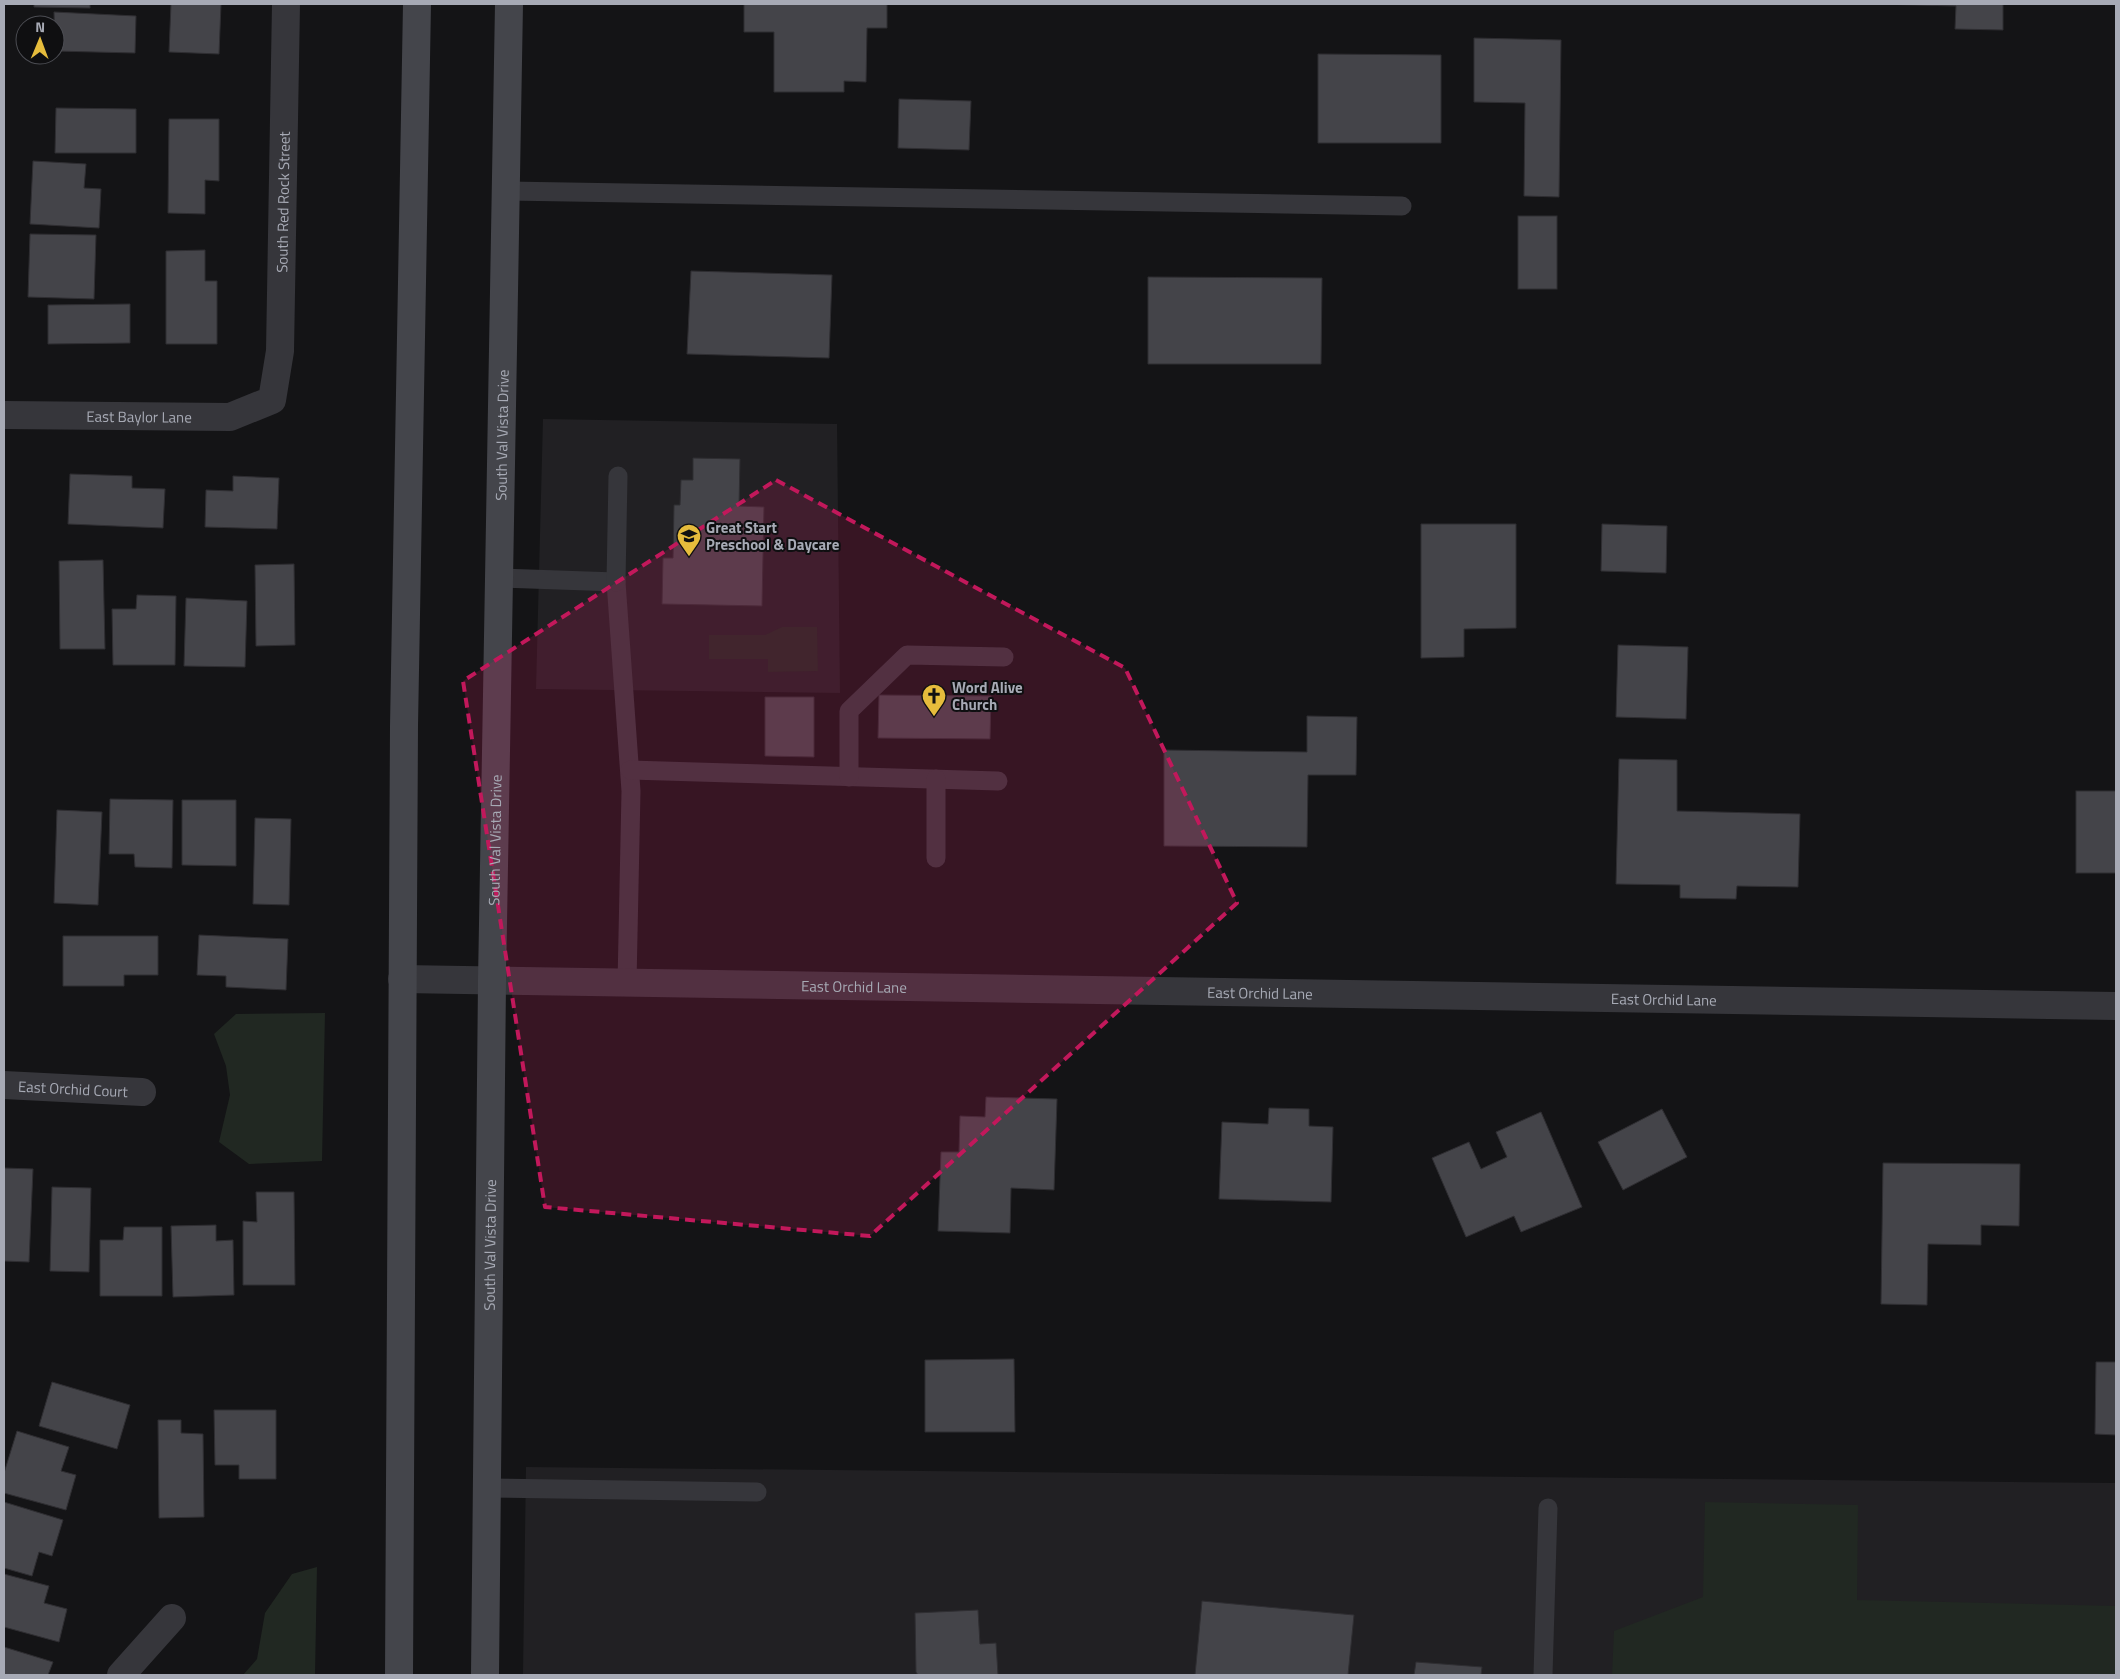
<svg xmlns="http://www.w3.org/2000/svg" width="2120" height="1679" font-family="'Titillium Web',sans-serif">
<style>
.built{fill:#212023}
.green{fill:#212822}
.building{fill:#444449;stroke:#2f2e32}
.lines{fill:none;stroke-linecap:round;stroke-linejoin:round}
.lane{stroke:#36363b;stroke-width:19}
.street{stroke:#36363b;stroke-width:28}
.secondary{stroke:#44454b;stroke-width:28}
.marked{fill:#c2185b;fill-opacity:0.2;stroke:#c2185b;stroke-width:4;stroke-dasharray:10 6;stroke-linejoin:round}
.labels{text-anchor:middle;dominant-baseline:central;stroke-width:4;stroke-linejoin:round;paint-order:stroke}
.street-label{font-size:15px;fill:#a7aab5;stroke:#0f0f11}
.poi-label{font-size:15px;font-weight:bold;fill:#a7aab5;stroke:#0f0f11;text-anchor:start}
</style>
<rect width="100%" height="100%" fill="#141416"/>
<!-- built -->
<g class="built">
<path d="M 543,419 L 837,424 L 840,693 L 536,689 Z"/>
<path d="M 526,1467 L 2116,1483 L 2116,1675 L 523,1675 Z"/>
</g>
<!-- green -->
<g class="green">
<path d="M 782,627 L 817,627 L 818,671 L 768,672 L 768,659 L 709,659 L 709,635 L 765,635 Z"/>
<path d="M 325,1013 L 322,1161 L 249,1164 L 219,1142 L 230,1095 L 226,1066 L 214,1034 L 236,1014 Z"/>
<path d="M 1705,1502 L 1858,1505 L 1857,1600 L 2116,1606 L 2116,1675 L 1612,1675 L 1614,1631 L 1703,1597 Z"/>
<path d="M 317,1567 L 315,1675 L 243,1675 L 257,1659 L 265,1613 L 292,1574 Z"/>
</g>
<!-- building -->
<g class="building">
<path d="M 34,4 L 90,4 L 90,8 L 34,7 Z"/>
<path d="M 171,4 L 221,4 L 219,54 L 169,52 Z"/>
<path d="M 744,4 L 887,4 L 887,28 L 867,28 L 866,82 L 844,81 L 844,92 L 774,92 L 774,32 L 744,32 Z"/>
<path d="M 2003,4 L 2003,30 L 1955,29 L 1956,6 L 1876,4 Z"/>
<path d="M 54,12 L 136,16 L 135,53 L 55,51 Z"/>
<path d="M 1474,38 L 1561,40 L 1559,197 L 1524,196 L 1525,103 L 1474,102 Z"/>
<path d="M 1318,54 L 1441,55 L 1441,143 L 1318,143 Z"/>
<path d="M 899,99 L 971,101 L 969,150 L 898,148 Z"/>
<path d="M 56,108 L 136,109 L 136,153 L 55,153 Z"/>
<path d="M 169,119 L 219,119 L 219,181 L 205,180 L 205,214 L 168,213 Z"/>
<path d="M 33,161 L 86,164 L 84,188 L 101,189 L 99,228 L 30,224 Z"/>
<rect x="1518" y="216" width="39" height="73"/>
<path d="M 30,234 L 96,235 L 94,299 L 28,297 Z"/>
<path d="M 205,250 L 205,281 L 217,281 L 217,344 L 166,344 L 166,251 Z"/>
<path d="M 691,271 L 832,275 L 829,358 L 687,354 Z"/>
<path d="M 1148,277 L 1322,278 L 1321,364 L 1148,364 Z"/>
<path d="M 130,304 L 130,343 L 48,344 L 48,305 Z"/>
<path d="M 693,458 L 740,459 L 739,506 L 764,507 L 762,606 L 662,604 L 663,558 L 673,558 L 674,505 L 680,505 L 681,480 L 693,480 Z"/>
<path d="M 70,474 L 132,476 L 132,488 L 165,489 L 163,528 L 68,524 Z"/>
<path d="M 233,476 L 279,478 L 277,529 L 205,527 L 206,490 L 233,491 Z"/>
<path d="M 1421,524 L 1516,524 L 1516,628 L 1464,629 L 1464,657 L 1421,658 Z"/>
<path d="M 1602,524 L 1667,526 L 1666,573 L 1601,571 Z"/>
<path d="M 103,560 L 105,649 L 60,649 L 59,561 Z"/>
<path d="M 294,564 L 295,645 L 256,646 L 255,565 Z"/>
<path d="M 137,595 L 176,596 L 175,665 L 113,665 L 112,609 L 136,609 Z"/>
<path d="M 186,598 L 247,601 L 245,667 L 184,666 Z"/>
<path d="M 1618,645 L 1688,647 L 1686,719 L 1616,717 Z"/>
<path d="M 879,695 L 991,696 L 990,739 L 878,738 Z"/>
<path d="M 765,697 L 814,697 L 814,757 L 765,756 Z"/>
<path d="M 1307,716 L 1357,717 L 1356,775 L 1308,775 L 1307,847 L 1164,846 L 1164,750 L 1307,752 Z"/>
<path d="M 1619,759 L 1677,760 L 1677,811 L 1800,814 L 1798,887 L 1737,886 L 1736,899 L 1680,898 L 1680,885 L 1616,884 Z"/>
<rect x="2076" y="791" width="40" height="82"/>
<path d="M 110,799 L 173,800 L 172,868 L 135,867 L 134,854 L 109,854 Z"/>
<path d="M 182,800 L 236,800 L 236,866 L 182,865 Z"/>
<path d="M 57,810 L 102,812 L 98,905 L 54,903 Z"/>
<path d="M 255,818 L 291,819 L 289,905 L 253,904 Z"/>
<path d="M 199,935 L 288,939 L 286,990 L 226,987 L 226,976 L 197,975 Z"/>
<path d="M 63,936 L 158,936 L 158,975 L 124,975 L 124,986 L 63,986 Z"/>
<path d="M 986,1097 L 1057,1099 L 1054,1190 L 1011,1188 L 1010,1233 L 938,1231 L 941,1152 L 959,1152 L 960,1116 L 985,1117 Z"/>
<path d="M 1269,1108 L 1309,1109 L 1309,1126 L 1333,1127 L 1331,1202 L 1219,1199 L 1222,1122 L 1268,1124 Z"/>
<path d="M 1662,1109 L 1687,1157 L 1623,1190 L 1598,1142 Z"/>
<path d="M 1541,1112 L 1582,1207 L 1521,1232 L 1514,1216 L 1466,1237 L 1432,1158 L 1469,1142 L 1481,1169 L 1507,1157 L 1496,1132 Z"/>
<path d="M 1883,1163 L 2020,1164 L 2019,1226 L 1981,1225 L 1981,1245 L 1928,1244 L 1927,1305 L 1881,1304 Z"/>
<path d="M 4,1168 L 33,1169 L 29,1262 L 4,1261 Z"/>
<path d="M 52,1187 L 91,1188 L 89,1272 L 50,1271 Z"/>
<path d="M 256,1192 L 294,1192 L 295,1285 L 243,1285 L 243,1221 L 257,1222 Z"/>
<path d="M 216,1225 L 216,1241 L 233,1240 L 234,1295 L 173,1297 L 171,1226 Z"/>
<path d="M 124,1227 L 162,1227 L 162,1296 L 100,1296 L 100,1240 L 123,1240 Z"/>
<path d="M 1014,1359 L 1015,1432 L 925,1432 L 925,1360 Z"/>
<path d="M 2096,1362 L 2116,1362 L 2116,1435 L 2095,1434 Z"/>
<path d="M 52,1382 L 130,1405 L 117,1449 L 39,1426 Z"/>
<path d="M 214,1410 L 276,1410 L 276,1479 L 239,1479 L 239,1465 L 215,1465 Z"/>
<path d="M 158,1420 L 181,1420 L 181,1433 L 203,1434 L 204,1517 L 159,1518 Z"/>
<path d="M 17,1431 L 69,1447 L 61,1471 L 76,1475 L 66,1510 L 4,1493 L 4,1473 Z"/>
<path d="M 4,1502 L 63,1520 L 52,1556 L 39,1552 L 32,1576 L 4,1568 Z"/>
<path d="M 4,1574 L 49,1586 L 44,1603 L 67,1609 L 59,1642 L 4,1627 Z"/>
<path d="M 1202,1601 L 1354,1615 L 1348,1675 L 1195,1675 Z"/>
<path d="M 978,1610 L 980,1644 L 996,1643 L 998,1675 L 918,1675 L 916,1672 L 915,1613 Z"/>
<path d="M 4,1647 L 53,1662 L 48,1675 L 4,1675 Z"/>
<path d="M 1416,1662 L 1482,1667 L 1481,1675 L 1414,1675 Z"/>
</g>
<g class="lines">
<!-- lane -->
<g class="lane">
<path d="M 506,191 L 1402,206"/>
<path d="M 498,578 L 616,582 L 631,791 L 627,983"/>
<path d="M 616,582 L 618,476"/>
<path d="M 630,770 L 998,781"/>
<path d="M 849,777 L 849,711 L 907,655 L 1004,657"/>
<path d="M 936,779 L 936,858"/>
<path d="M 486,1488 L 757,1492"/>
<path d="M 1543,1675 L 1548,1508"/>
</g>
<!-- street -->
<g class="street">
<path id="s1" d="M 4,415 L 230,417 L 272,400 L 280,351 L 286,4"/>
<path id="s2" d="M 402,979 L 2116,1006"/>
<path id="s3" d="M 4,1085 L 142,1092"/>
<path d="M 121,1675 L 172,1618"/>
</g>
<!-- secondary -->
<g class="secondary">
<path d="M 399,1675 L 404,726 L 417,4"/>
<path id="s4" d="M 485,1675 L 492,981 L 509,4"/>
</g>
</g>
<!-- marked area -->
<path class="marked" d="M 776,480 L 1125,668 L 1237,903 L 870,1236 L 545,1207 L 463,681 Z"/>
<!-- icons -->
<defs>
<symbol id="school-pin" viewBox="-11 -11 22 30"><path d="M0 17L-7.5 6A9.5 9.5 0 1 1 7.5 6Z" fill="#e6bc3c" stroke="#0f0f11"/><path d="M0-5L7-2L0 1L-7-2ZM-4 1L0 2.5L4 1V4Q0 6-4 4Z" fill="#111"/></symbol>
<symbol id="church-pin" viewBox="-11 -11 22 30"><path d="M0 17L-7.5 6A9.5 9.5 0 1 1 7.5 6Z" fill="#e6bc3c" stroke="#0f0f11"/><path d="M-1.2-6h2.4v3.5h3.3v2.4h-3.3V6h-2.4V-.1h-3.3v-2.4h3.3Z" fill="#111"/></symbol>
</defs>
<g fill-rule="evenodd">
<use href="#school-pin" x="675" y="522" width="28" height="38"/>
<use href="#church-pin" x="920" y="682" width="28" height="38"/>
</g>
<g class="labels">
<!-- street labels -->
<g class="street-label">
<text stroke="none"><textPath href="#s1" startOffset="470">South Red Rock Street</textPath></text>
<text stroke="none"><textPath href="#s1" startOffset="135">East Baylor Lane</textPath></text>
<text stroke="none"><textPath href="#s4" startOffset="1240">South Val Vista Drive</textPath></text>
<text stroke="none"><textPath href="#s4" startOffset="835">South Val Vista Drive</textPath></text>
<text stroke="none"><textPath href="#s2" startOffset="452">East Orchid Lane</textPath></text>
<text stroke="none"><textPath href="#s2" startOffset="858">East Orchid Lane</textPath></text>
<text stroke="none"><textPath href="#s2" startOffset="1262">East Orchid Lane</textPath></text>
<text stroke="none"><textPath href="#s3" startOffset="69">East Orchid Court</textPath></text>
<text stroke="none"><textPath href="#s4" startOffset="430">South Val Vista Drive</textPath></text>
</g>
<!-- poi labels -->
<g class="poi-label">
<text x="706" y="527">Great Start<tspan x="706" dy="17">Preschool &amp; Daycare</tspan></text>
<text x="952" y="687">Word Alive<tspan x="952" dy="17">Church</tspan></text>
</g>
</g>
<!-- border -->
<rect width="2120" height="1679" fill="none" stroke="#a7aab5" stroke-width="10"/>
<!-- north arrow -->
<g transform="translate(40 40) rotate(1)"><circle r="24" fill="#0f0f11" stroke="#4c4d53"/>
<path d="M0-4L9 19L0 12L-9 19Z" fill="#e6bc3c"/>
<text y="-8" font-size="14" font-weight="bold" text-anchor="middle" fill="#a7aab5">N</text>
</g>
</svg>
